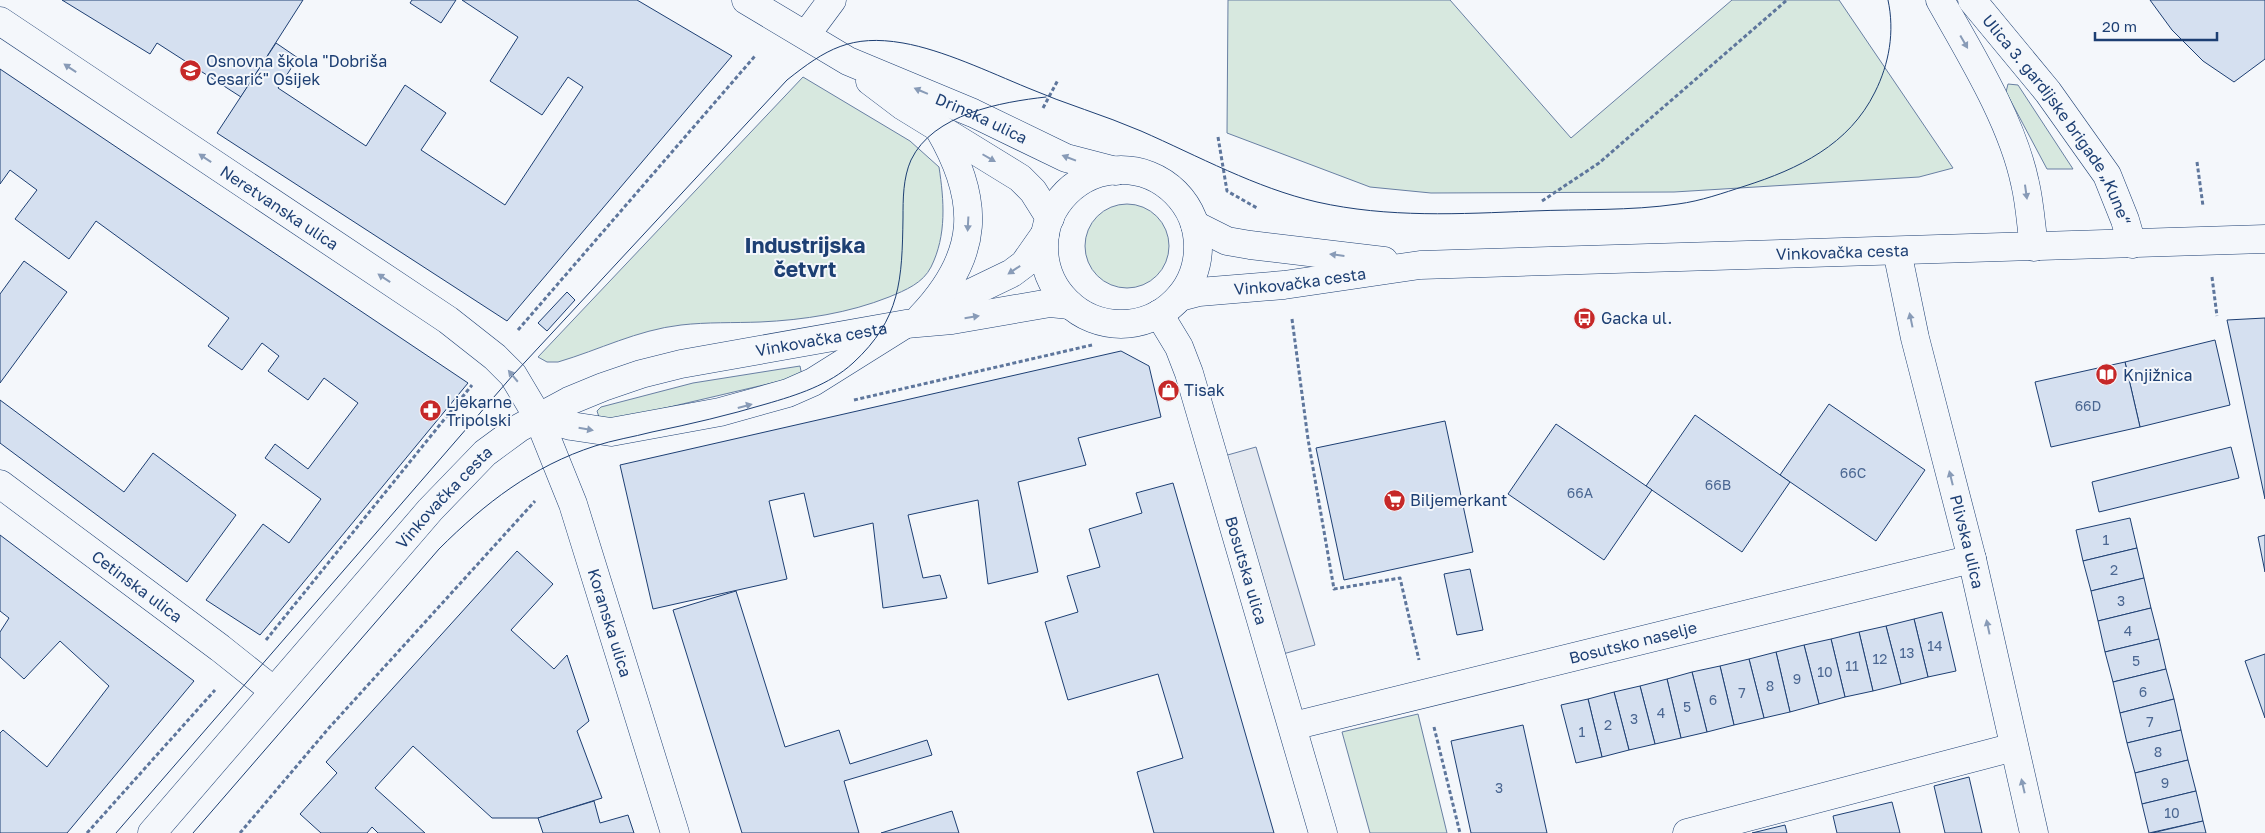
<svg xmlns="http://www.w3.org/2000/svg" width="2265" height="833" font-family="'Golos Text',sans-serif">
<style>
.green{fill:#d7e8df;stroke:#687fa3}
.parking{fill:#e3e8f0;stroke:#687fa3}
.building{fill:#d5e0f0;stroke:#1d3f73}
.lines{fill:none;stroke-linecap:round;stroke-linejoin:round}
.minor-casing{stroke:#1d3f73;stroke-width:29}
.major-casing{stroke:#1d3f73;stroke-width:29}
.path{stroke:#5e769c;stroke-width:3;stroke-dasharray:4 2.5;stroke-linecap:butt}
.minor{stroke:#f4f7fb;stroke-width:28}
.major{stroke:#f4f7fb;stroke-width:28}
.tram{stroke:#1d3f73;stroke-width:1}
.oneway{fill:#889bb7}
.labels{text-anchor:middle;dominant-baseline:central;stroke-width:4;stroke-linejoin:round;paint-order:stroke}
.number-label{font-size:14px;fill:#4b6792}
.poi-label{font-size:16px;fill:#1d3f73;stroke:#f4f7fb;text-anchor:start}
.street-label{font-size:16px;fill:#1d3f73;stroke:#f4f7fb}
.district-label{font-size:21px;font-weight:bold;fill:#1d3f73;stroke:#f4f7fb}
</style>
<rect width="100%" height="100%" fill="#f4f7fb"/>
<!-- green -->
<g class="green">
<path d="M 1228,0 L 1450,0 L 1571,138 L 1732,0 L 1839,0 L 1953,168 L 1919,177 L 1674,192 L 1431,193 L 1370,187 L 1227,133 Z"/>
<path d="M 803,77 L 910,141 L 939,167 C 944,200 947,235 931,267 C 923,283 906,290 889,297 C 849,313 804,320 760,322 C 734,323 707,322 681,325 C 637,330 599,350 558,362 L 547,362 L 538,357 Z"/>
<path d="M 2008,84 L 2018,85 L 2073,169 L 2047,169 L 2006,92 Z"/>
<circle cx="1127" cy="246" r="42"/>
<path d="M 800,366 L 802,376 L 614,420 L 599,417 L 597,411 L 601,407 L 693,383 Z"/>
<path d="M 1418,714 L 1447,833 L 1370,833 L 1342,732 Z"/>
</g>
<!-- parking -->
<path class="parking" d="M 1256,447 L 1315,645 L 1283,654 L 1224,456 Z"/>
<!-- building -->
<g class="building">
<path d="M 62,0 L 303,0 L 241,97 L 157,43 L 150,54 Z"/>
<path d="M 412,0 L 456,0 L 441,23 L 410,3 Z"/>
<path d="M 462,0 L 637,0 L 732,56 L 507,321 L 217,133 L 276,43 L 298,58 L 278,88 L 366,146 L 405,85 L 446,113 L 421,150 L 505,205 L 583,87 L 568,77 L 542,115 L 490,81 L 518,37 Z"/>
<path d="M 2150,0 L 2265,0 L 2265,59 L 2234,82 L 2203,61 L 2172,30 Z"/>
<path d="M 0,69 L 468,383 L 260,635 L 206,600 L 263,524 L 289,543 L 321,499 L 265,458 L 275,444 L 308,469 L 358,403 L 324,378 L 308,400 L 268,371 L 279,356 L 262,343 L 242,370 L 208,346 L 229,318 L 96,221 L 69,259 L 15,219 L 37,190 L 10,170 L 0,184 Z"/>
<path d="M 24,261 L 67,292 L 0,383 L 0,294 Z"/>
<path d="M 567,292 L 575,300 L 547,331 L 538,323 Z"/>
<path d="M 2265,318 L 2265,499 L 2227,320 Z"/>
<path d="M 2215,340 L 2230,405 L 2140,427 L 2125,362 Z"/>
<path d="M 1121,351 L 1149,366 L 1161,417 L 1078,438 L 1086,465 L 1018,482 L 1038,572 L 988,584 L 978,500 L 908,515 L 923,578 L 940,575 L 947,598 L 883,608 L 873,523 L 814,537 L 804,493 L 769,501 L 787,579 L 653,609 L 620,465 Z"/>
<path d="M 2125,362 L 2140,427 L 2051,447 L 2035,382 Z"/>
<path d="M 0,400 L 124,492 L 153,453 L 236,515 L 187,582 L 0,443 Z"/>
<path d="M 1829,404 L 1925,470 L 1876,541 L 1780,475 Z"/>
<path d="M 1695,415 L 1790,482 L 1742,552 L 1646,486 Z"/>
<path d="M 1445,421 L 1473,552 L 1344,580 L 1316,448 Z"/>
<path d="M 1556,424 L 1652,490 L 1604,560 L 1508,494 Z"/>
<path d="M 2231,447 L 2239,478 L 2099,512 L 2092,482 Z"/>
<path d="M 1173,483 L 1274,833 L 1154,833 L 1137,772 L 1183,758 L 1158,674 L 1068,700 L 1045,622 L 1078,612 L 1067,576 L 1100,567 L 1089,529 L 1142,513 L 1136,493 Z"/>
<path d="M 2130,518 L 2137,548 L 2083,561 L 2076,530 Z"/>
<path d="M 0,535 L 194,681 L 67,833 L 0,833 L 0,733 L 3,730 L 47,767 L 109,686 L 60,641 L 24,679 L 0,657 L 0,632 L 9,618 L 0,611 Z"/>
<path d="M 2265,535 L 2265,572 L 2258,537 Z"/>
<path d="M 2137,548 L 2144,578 L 2091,591 L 2083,561 Z"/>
<path d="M 517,551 L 553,584 L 511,630 L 554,669 L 567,655 L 589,721 L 577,731 L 602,798 L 538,818 L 492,818 L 413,746 L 375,788 L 425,833 L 378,833 L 372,827 L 367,833 L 321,833 L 300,814 L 337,773 L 326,762 Z"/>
<path d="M 1470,569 L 1483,630 L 1457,635 L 1444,574 Z"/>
<path d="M 2144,578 L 2151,608 L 2098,621 L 2091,591 Z"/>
<path d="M 736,591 L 785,747 L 839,730 L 850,764 L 927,740 L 932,755 L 844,781 L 859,833 L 742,833 L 673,610 Z"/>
<path d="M 2151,608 L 2159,639 L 2105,652 L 2098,621 Z"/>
<path d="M 1942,612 L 1956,671 L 1928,677 L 1914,619 Z"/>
<path d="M 1914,619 L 1928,677 L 1901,684 L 1886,626 Z"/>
<path d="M 1886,626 L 1901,684 L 1873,691 L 1859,632 Z"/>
<path d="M 1859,632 L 1873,691 L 1845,697 L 1831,639 Z"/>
<path d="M 1831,639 L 1845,697 L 1819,704 L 1804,645 Z"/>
<path d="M 2159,639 L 2166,669 L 2113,682 L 2105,652 Z"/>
<path d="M 1804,645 L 1819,704 L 1790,712 L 1776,652 Z"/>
<path d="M 1776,652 L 1790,712 L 1764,718 L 1749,659 Z"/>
<path d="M 2265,654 L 2265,718 L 2245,661 Z"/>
<path d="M 1749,659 L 1764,718 L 1734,725 L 1720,666 Z"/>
<path d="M 1720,666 L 1734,725 L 1707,732 L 1692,672 Z"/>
<path d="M 2166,669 L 2174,699 L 2120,713 L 2113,682 Z"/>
<path d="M 1692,672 L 1707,732 L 1681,738 L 1667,679 Z"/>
<path d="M 1667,679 L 1681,738 L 1655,744 L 1640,686 Z"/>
<path d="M 1640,686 L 1655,744 L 1629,750 L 1614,692 Z"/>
<path d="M 1614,692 L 1629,750 L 1602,757 L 1588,699 Z"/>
<path d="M 1588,699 L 1602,757 L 1576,763 L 1561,705 Z"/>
<path d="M 2174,699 L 2181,730 L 2127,743 L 2120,713 Z"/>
<path d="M 1523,725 L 1547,833 L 1471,833 L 1451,741 Z"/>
<path d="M 2181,730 L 2188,760 L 2135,773 L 2127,743 Z"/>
<path d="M 2188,760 L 2196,791 L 2142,804 L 2135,773 Z"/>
<path d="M 1969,777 L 1982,833 L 1945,833 L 1934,786 Z"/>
<path d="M 2196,791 L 2203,821 L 2149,833 L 2142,804 Z"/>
<path d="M 594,801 L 600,823 L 628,815 L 634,833 L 543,833 L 538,818 Z"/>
<path d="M 1892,802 L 1900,833 L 1837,833 L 1833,816 Z"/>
<path d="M 952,811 L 959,833 L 881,833 Z"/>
<path d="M 2203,821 L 2206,833 L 2152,833 Z"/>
<path d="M 1785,825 L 1787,833 L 1752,833 Z"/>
</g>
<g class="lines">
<defs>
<g id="minor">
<path id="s1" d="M 746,0 L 848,61 L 973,113 L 1066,158 L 1116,171"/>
<path d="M 1940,0 C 1971,55 2012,121 2025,183 C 2030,204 2031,226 2034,247"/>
<path id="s2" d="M 1972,0 L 2048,92 L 2107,175 L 2125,220 L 2132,244"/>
<path id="s3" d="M 0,21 L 448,320 L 495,357 L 513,375 L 538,417 L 573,504 L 675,833"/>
<path d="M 806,35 L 832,0"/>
<path d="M 870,81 L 903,106 L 1020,178 L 1033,191 L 1050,218"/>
<path id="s4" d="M 1897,251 L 1915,338 L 1972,559 L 2034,833"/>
<path id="s5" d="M 1159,314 L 1179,347 L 1189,373 L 1323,833"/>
<path d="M 538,417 L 571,426 L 611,432 L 720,412 L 788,393 L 813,382 L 904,325"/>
<path id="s6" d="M 0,484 L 220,648 L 274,691"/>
<path id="s7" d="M 1293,726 L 1972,559"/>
<path d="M 1687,833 L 2014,747"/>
</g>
<g id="major">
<circle cx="1121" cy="247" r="77"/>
<path d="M 1195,225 L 1227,241 L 1250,245 L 1384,261"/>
<path id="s8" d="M 1180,297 L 1199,292 L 1284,285 L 1420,265 L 2265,239"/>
<path d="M 927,314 L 1012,273 L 1024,264 L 1045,234"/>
<path d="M 921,317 C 980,255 981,201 939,129"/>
<path id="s9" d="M 152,833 L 430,510 L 485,453 L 519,428 L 569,401 L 603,387 L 641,374 L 681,364 L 906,324 L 952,320 L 1050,303 L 1070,305"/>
</g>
</defs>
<!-- minor casing -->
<use href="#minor" class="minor-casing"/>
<!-- major casing -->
<use href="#major" class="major-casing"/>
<!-- path -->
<g class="path">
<path d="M 1043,108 L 1058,80"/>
<path d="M 1218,137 L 1227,191 L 1257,208"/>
<path d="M 2197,162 L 2203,206"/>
<path d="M 1542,201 L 1599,163 L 1787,0"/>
<path d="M 2212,277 L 2217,316"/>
<path d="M 1292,319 L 1308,439 L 1334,589 L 1400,578 L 1419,660"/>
<path d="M 518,330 L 755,56"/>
<path d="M 854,400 L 1092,345"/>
<path d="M 266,640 L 472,385"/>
<path d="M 1434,727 L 1460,833"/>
<path d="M 87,833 L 215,690"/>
<path d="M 240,833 L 328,729 L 535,501"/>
</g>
<!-- minor -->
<use href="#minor" class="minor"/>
<!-- major -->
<use href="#major" class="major"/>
<!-- tram -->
<g class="tram">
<path d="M 116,833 L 513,375 L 787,80 C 826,49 851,34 903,43 C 943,50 989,72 1028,88 C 1065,104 1104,115 1141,131 C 1198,156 1256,188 1317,202 C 1388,218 1460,214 1532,211 C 1580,209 1630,211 1678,204 C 1701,201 1723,193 1745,186 C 1798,169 1849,145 1875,92 C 1889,64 1895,32 1888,0"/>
<path d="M 193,833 L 439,549 C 485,503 533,466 595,446 C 613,440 633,437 652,432 C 691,424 729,415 766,404 C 797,395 829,385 853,363 C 901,319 902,279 903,218 C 903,199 903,178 911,160 C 933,114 1001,102 1046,97"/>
</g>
</g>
<!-- one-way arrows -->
<defs><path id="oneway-solid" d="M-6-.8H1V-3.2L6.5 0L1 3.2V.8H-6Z" transform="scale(1.25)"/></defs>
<g class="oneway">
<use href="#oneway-solid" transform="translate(1964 42) rotate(60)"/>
<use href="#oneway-solid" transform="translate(70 68) rotate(-146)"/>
<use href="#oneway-solid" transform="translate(921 91) rotate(-157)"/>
<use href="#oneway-solid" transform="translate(205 158) rotate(-146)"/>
<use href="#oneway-solid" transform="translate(989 158) rotate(30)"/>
<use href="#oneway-solid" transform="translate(1069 158) rotate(-159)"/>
<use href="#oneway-solid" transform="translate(2026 192) rotate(82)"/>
<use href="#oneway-solid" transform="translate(968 224) rotate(93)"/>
<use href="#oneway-solid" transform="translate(1337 255) rotate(-173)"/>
<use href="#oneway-solid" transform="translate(1014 270) rotate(146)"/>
<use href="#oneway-solid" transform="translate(384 278) rotate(-146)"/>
<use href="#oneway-solid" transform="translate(972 317) rotate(-9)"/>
<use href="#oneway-solid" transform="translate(1911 320) rotate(-102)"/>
<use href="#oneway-solid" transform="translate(513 376) rotate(-130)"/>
<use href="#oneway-solid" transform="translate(745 406) rotate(-15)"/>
<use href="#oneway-solid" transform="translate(586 429) rotate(10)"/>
<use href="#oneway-solid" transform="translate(1951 478) rotate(-104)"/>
<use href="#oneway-solid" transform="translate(1988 627) rotate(-102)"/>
<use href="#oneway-solid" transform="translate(2023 786) rotate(-103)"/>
</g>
<!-- icons -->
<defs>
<symbol id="school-disc" viewBox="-11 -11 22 22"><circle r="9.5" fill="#c62828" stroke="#f4f7fb"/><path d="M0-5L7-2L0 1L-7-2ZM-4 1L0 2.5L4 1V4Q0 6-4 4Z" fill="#fff"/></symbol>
<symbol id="bus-disc" viewBox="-11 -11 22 22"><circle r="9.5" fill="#c62828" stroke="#f4f7fb"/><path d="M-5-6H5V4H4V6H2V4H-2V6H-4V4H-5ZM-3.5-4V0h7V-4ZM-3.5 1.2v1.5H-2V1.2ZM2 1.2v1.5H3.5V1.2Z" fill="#fff"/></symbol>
<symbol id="library-disc" viewBox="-11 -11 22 22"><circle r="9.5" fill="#c62828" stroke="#f4f7fb"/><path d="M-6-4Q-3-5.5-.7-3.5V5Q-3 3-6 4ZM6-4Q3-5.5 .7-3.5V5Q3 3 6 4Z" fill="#fff"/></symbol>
<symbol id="shop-disc" viewBox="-11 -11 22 22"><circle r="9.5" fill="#c62828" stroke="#f4f7fb"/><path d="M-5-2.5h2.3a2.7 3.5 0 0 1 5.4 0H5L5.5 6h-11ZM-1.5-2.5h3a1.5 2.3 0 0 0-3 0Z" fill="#fff"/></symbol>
<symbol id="pharmacy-disc" viewBox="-11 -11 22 22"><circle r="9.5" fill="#c62828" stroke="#f4f7fb"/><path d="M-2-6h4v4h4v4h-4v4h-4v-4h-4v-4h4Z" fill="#fff"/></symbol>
<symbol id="supermarket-disc" viewBox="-11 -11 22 22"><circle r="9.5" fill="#c62828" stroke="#f4f7fb"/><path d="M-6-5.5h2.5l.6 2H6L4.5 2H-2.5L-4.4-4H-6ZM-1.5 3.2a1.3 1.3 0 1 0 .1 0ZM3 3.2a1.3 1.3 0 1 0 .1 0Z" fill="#fff"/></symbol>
</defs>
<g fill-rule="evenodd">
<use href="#school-disc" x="178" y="58" width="25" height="25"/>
<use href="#bus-disc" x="1572" y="306" width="25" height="25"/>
<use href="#library-disc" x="2094" y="362" width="25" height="25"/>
<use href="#shop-disc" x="1156" y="378" width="25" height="25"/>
<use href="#pharmacy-disc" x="418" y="398" width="25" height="25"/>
<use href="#supermarket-disc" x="1382" y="488" width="25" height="25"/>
</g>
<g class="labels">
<!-- number labels -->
<g class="number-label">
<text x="2088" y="405">66D</text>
<text x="1853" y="472">66C</text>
<text x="1718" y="484">66B</text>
<text x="1580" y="492">66A</text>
<text x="2106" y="539">1</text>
<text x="2114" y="569">2</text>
<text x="2121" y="600">3</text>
<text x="2128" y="630">4</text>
<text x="1935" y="645">14</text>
<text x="1907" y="652">13</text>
<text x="1880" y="658">12</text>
<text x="2136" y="660">5</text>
<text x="1852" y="665">11</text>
<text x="1825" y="671">10</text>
<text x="1797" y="678">9</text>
<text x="1770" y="685">8</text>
<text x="2143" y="691">6</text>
<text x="1742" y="692">7</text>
<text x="1713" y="699">6</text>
<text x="1687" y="706">5</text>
<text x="1661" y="712">4</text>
<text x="1634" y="718">3</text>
<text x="2150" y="721">7</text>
<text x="1608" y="724">2</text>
<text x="1582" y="731">1</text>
<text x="2158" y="751">8</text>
<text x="2165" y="782">9</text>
<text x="1499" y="787">3</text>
<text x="2172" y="812">10</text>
</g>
<!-- poi labels -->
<g class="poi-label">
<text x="206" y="61">Osnovna škola "Dobriša<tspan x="206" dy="18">Cesarić" Osijek</tspan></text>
<text x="1601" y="318">Gacka ul.</text>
<text x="2123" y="375">Knjižnica</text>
<text x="1184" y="390">Tisak</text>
<text x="446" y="402">Ljekarne<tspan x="446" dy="18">Tripolski</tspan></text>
<text x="1410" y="500">Biljemerkant</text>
</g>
<!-- street labels -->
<g class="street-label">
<text stroke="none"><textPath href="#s1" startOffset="264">Drinska ulica</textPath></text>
<text stroke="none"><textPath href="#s2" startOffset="148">Ulica 3. gardijske brigade „Kune“</textPath></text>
<text stroke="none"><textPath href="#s3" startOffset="336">Neretvanska ulica</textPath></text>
<text stroke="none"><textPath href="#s8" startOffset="665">Vinkovačka cesta</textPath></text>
<text stroke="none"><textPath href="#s8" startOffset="121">Vinkovačka cesta</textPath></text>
<text stroke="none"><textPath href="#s9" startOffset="865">Vinkovačka cesta</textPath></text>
<text stroke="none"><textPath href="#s9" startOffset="445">Vinkovačka cesta</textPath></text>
<text stroke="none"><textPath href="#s4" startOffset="299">Plivska ulica</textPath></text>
<text stroke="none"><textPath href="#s5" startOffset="272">Bosutska ulica</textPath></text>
<text stroke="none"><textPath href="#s6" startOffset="171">Cetinska ulica</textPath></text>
<text stroke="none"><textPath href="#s3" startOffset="891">Koranska ulica</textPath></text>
<text stroke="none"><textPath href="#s7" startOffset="350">Bosutsko naselje</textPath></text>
</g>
<!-- district labels -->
<g class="district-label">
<text x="805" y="245">Industrijska<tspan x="805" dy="24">četvrt</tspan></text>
</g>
</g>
<!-- scale -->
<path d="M2095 32v8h122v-8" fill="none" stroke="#1d3f73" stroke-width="2.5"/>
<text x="2102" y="32" font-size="15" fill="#1d3f73" stroke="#f4f7fb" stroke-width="4" paint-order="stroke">20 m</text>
</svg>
